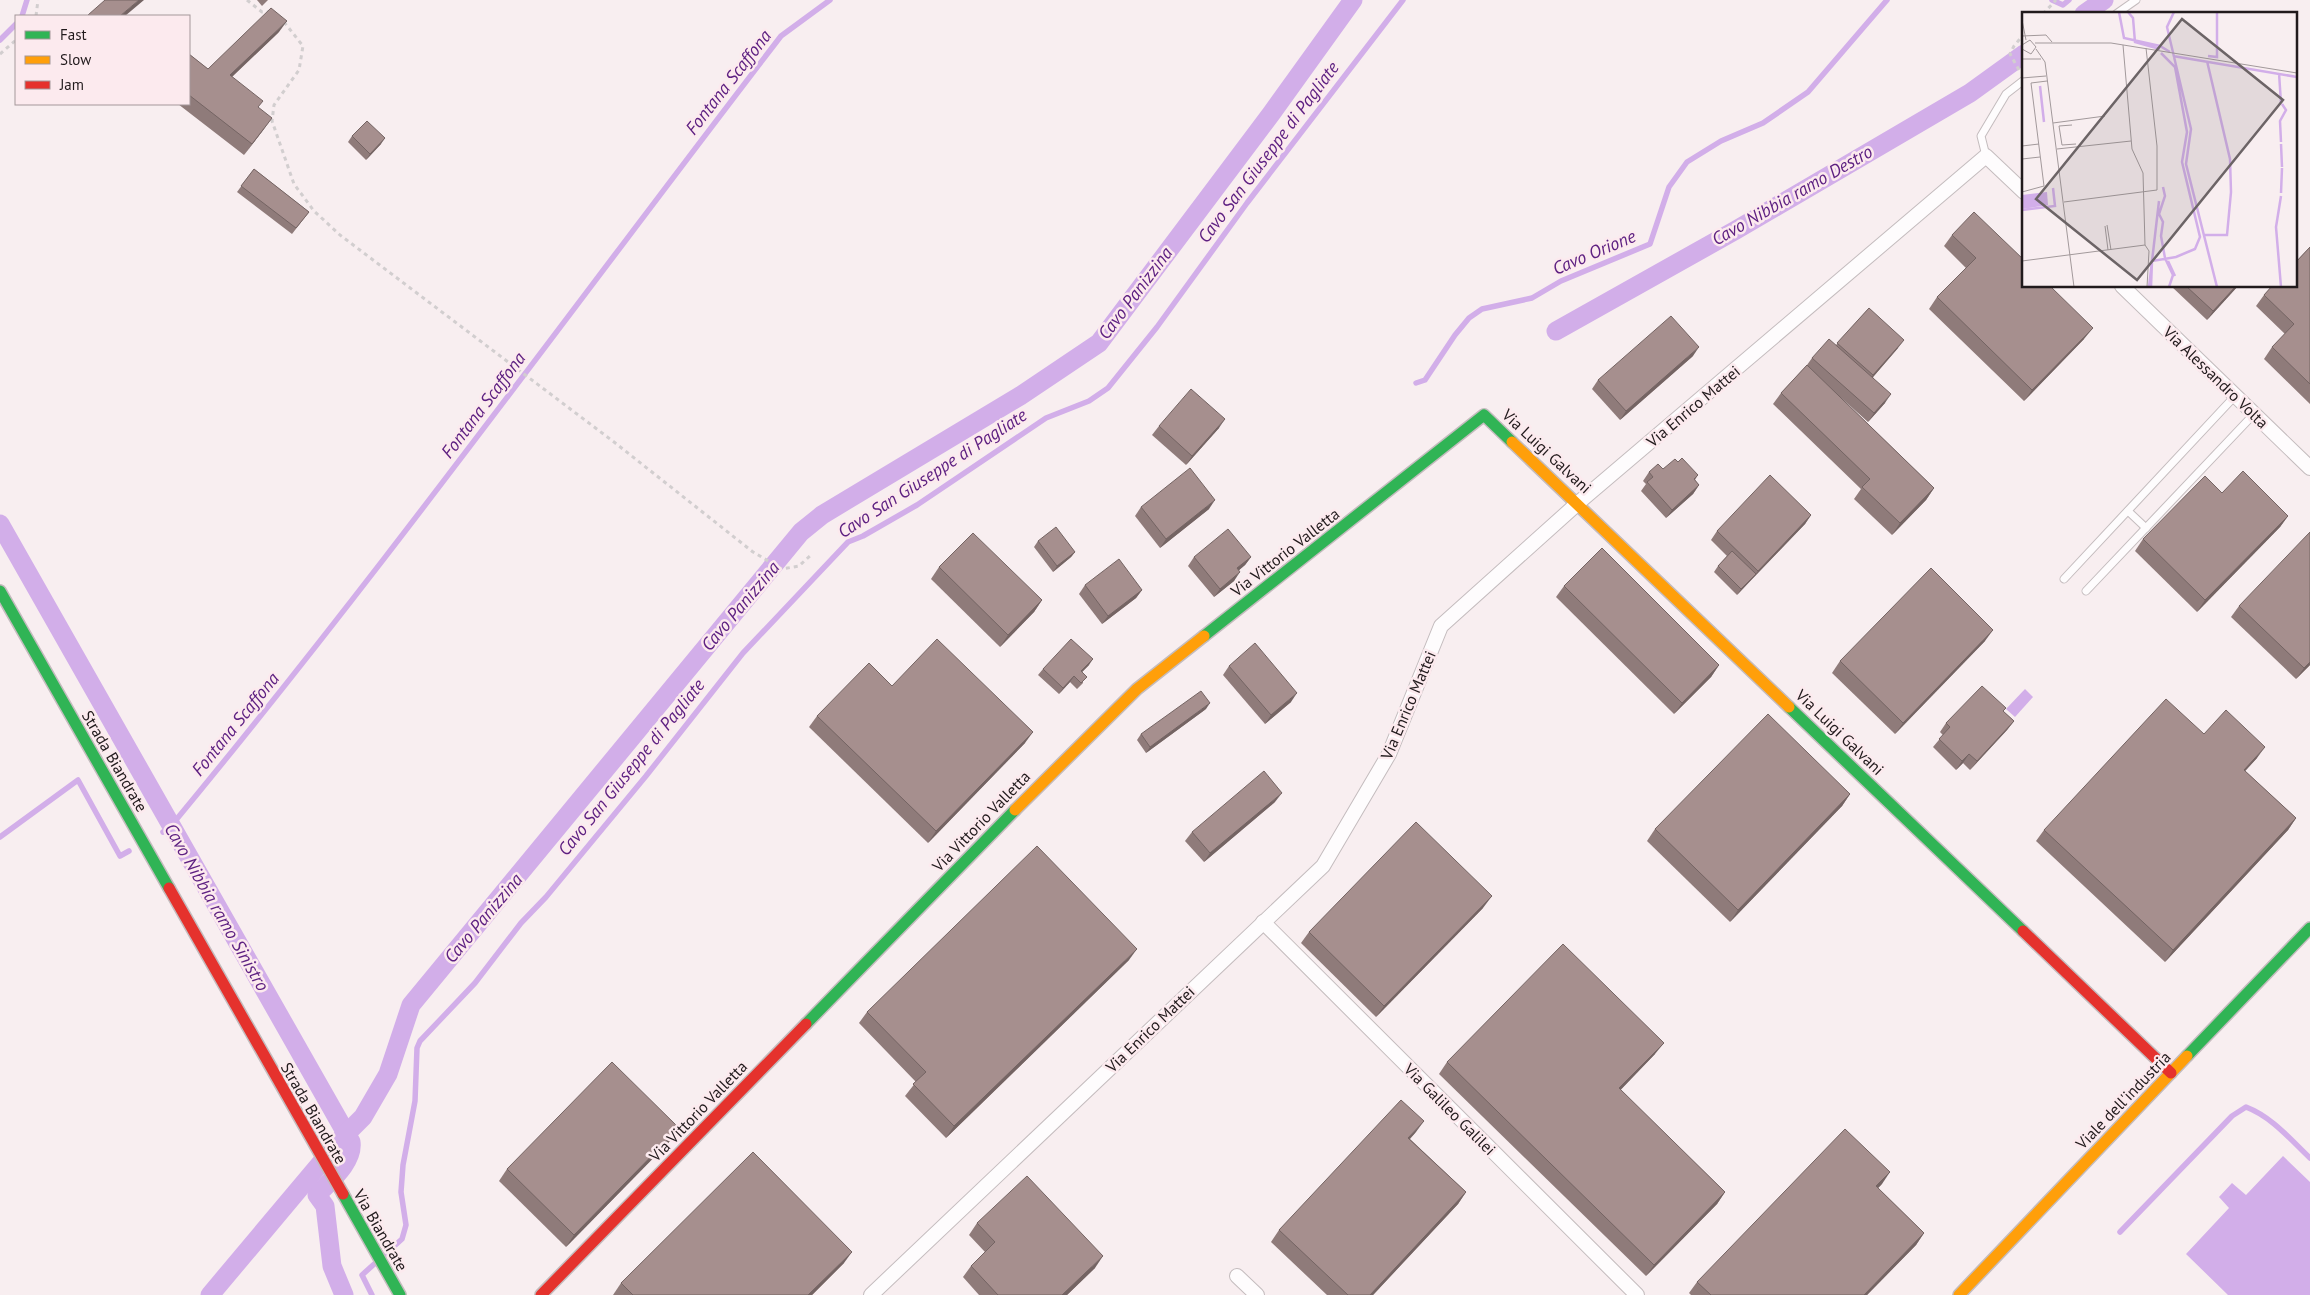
<svg xmlns="http://www.w3.org/2000/svg" width="2310" height="1295" font-family="'PT Sans',sans-serif">
<style>
.water{fill:#d2aee9}
.lines{fill:none;stroke-linecap:round;stroke-linejoin:round}
.stream{stroke:#d2aee9;stroke-width:5.5}
.canal{stroke:#d2aee9;stroke-width:19}
.lane-casing{stroke:#c4bcbe;stroke-width:9}
.street-casing{stroke:#c4bcbe;stroke-width:16}
.fast-casing{stroke:#c4bcbe;stroke-width:14}
.slow-casing{stroke:#c4bcbe;stroke-width:14}
.jam-casing{stroke:#c4bcbe;stroke-width:14}
.path{stroke:#d2cecf;stroke-width:3;stroke-dasharray:4 4;stroke-linecap:butt}
.lane{stroke:#fefcfd;stroke-width:7}
.street{stroke:#fefcfd;stroke-width:14}
.fast{stroke:#30b455;stroke-width:11}
.slow{stroke:#ff9f0a;stroke-width:11}
.jam{stroke:#e5322d;stroke-width:11}
.wall{fill:#8f7b7a}
.shaded-wall{fill:#746463}
.building{fill:#a68f8e;stroke:#746463}
.labels{text-anchor:middle;dominant-baseline:central;stroke-width:5;stroke-linejoin:round;paint-order:stroke}
.street-label{font-size:16px;fill:#211a1c;stroke:#fceaee}
.water-label{font-size:18px;font-style:italic;fill:#5e2182;stroke:#fceaee}
.inset-river{fill:none;stroke:#d2aee9;stroke-width:2.5}
.inset-road{fill:none;stroke:#a2999b;stroke-width:1}
.view{fill:#6c6466;fill-opacity:0.15;stroke:#6c6466;stroke-width:2.5}
.inset-edge{fill:none;stroke:#211a1c;stroke-width:2.5}
</style>
<rect width="100%" height="100%" fill="#f8eef0"/>
<!-- water -->
<g class="water">
<path d="M 2025,689 L 2033,697 L 2015,717 L 2006,709 Z"/>
<path d="M 2283,1156 L 2310,1182 L 2310,1295 L 2228,1295 L 2186,1254 L 2229,1208 L 2219,1197 L 2232,1183 L 2246,1195 Z"/>
</g>
<g class="lines">
<!-- stream -->
<g class="stream">
<path d="M 2052,0 L 2063,5 L 2069,0"/>
<path d="M 2093,0 L 2097,5"/>
<path d="M 22,16 L 27,0"/>
<path d="M 0,40 L 16,24"/>
<path d="M 1416,383 L 1425,380 L 1455,335 L 1469,318 L 1482,309 L 1532,298 L 1561,281 L 1650,244 L 1669,187 L 1687,162 L 1721,141 L 1763,123 L 1808,92 L 1887,0"/>
<path d="M 163,832 L 171,826 C 383,570 578,300 781,36 L 830,0"/>
<path d="M 0,837 L 78,780 L 120,856 L 129,851"/>
<path d="M 2120,1232 L 2232,1116 L 2246,1107 C 2272,1117 2290,1139 2310,1158"/>
<path d="M 372,1295 L 362,1275 L 402,1239 L 406,1225 L 401,1192 L 403,1165 L 415,1101 L 417,1048 L 420,1041 L 475,983 L 521,923 L 546,897 L 646,776 L 743,653 L 848,542 L 863,536 L 917,505 L 1046,418 L 1089,401 L 1108,388 L 1157,327 L 1247,203 L 1403,0"/>
</g>
<!-- canal -->
<g class="canal">
<path d="M 2084,14 L 2104,0"/>
<path d="M 1556,331 L 1736,230 L 1970,93 L 2024,54"/>
<path d="M 0,524 L 351,1142 C 354,1162 329,1182 317,1195 L 325,1206 L 332,1266 L 344,1295"/>
<path d="M 210,1295 L 341,1139 L 363,1117 L 388,1074 L 411,1005 L 801,532 L 822,515 L 1020,396 L 1099,343 L 1271,114 L 1353,0"/>
</g>
<defs>
<g id="lane">
<path d="M 2116,14 L 2136,0"/>
<path d="M 1986,156 L 1981,136 L 2006,94 L 2024,80"/>
<path d="M 2128,511 L 2146,528"/>
<path d="M 2064,579 L 2235,396"/>
<path d="M 2086,591 L 2254,414"/>
</g>
<g id="street">
<path d="M 2122,286 L 2310,468"/>
<path d="M 1263,922 L 1637,1295"/>
<path d="M 1237,1276 L 1257,1295"/>
<path d="M 871,1295 L 1323,866 L 1389,754 L 1441,626 L 1578,503 L 1986,156 L 2024,192"/>
</g>
<g id="fast">
<path d="M 0,591 L 169,888"/>
<path d="M 1204,636 L 1484,415 L 1512,442"/>
<path d="M 1789,707 L 2023,931"/>
<path d="M 806,1024 L 1015,810"/>
<path d="M 2187,1056 L 2310,928"/>
<path d="M 343,1194 L 400,1295"/>
</g>
<g id="slow">
<path d="M 1512,442 L 1789,707"/>
<path d="M 1015,810 L 1137,689 L 1204,636"/>
<path d="M 1959,1295 L 2187,1056"/>
</g>
<g id="jam">
<path d="M 169,888 L 343,1194"/>
<path d="M 2023,931 L 2171,1073"/>
<path d="M 541,1295 L 806,1024"/>
</g>
</defs>
<!-- lane casing -->
<use href="#lane" class="lane-casing"/>
<!-- street casing -->
<use href="#street" class="street-casing"/>
<!-- fast casing -->
<use href="#fast" class="fast-casing"/>
<!-- slow casing -->
<use href="#slow" class="slow-casing"/>
<!-- jam casing -->
<use href="#jam" class="jam-casing"/>
<!-- path -->
<g class="path">
<path d="M 247,0 L 262,12 L 269,12"/>
<path d="M 2043,14 L 2056,0"/>
<path d="M 36,16 L 38,0"/>
<path d="M 284,22 L 303,46 L 299,70 L 274,105 L 272,121 L 294,184 L 314,211 L 340,235 L 614,442 L 753,552 L 782,569 L 799,566 L 812,554"/>
<path d="M 0,54 L 16,40"/>
<path d="M 2019,70 L 2010,54 L 2014,46 L 2024,34"/>
</g>
<!-- lane -->
<use href="#lane" class="lane"/>
<!-- street -->
<use href="#street" class="street"/>
<!-- fast -->
<use href="#fast" class="fast"/>
<!-- slow -->
<use href="#slow" class="slow"/>
<!-- jam -->
<use href="#jam" class="jam"/>
</g>
<!-- wall -->
<g class="wall">
<path d="M 257,0 L 268,0 L 262,6 Z"/>
<path d="M 279,32 L 232,77 L 258,107 L 264,129 L 244,155 L 178,104 L 189,104 L 189,54 L 208,69 Z"/>
<path d="M 352,136 L 381,144 L 366,160 L 348,142 Z"/>
<path d="M 254,169 L 309,212 L 292,234 L 237,192 Z"/>
<path d="M 1952,235 L 2084,339 L 2024,401 L 1929,309 L 1937,297 L 1966,268 L 1944,246 Z"/>
<path d="M 2310,247 L 2310,404 L 2264,359 L 2272,347 L 2285,334 L 2256,306 L 2264,295 Z"/>
<path d="M 2171,286 L 2238,286 L 2207,320 Z"/>
<path d="M 1869,308 L 1898,348 L 1873,377 L 1885,403 L 1868,422 L 1838,395 L 1934,488 L 1926,500 L 1892,535 L 1854,499 L 1861,489 L 1773,404 L 1781,393 L 1807,365 L 1812,358 L 1836,345 Z"/>
<path d="M 1693,356 L 1620,420 L 1592,389 L 1598,380 Z"/>
<path d="M 1159,426 L 1219,428 L 1186,465 L 1152,435 Z"/>
<path d="M 1678,462 L 1698,475 L 1695,480 L 1699,485 L 1693,494 L 1666,518 L 1641,491 L 1646,484 L 1643,481 L 1649,472 L 1663,469 Z"/>
<path d="M 1141,507 L 1209,509 L 1160,548 L 1135,516 Z"/>
<path d="M 1811,515 L 1805,524 L 1737,595 L 1714,572 L 1718,566 L 1727,556 L 1711,540 L 1717,531 Z"/>
<path d="M 2288,516 L 2280,527 L 2197,612 L 2135,551 L 2143,539 Z"/>
<path d="M 1038,541 L 1075,552 L 1071,557 L 1053,572 L 1034,547 Z"/>
<path d="M 1194,557 L 1251,557 L 1245,565 L 1239,570 L 1234,581 L 1214,597 L 1188,566 Z"/>
<path d="M 939,567 L 1042,600 L 1034,612 L 1000,647 L 931,579 Z"/>
<path d="M 1085,585 L 1142,590 L 1136,598 L 1102,624 L 1079,594 Z"/>
<path d="M 1564,586 L 1719,665 L 1711,677 L 1674,714 L 1556,597 Z"/>
<path d="M 2239,606 L 2310,665 L 2296,679 L 2231,617 Z"/>
<path d="M 1985,641 L 1895,734 L 1832,673 L 1840,661 Z"/>
<path d="M 1089,665 L 1082,672 L 1083,683 L 1077,689 L 1070,682 L 1059,694 L 1038,675 L 1043,669 Z"/>
<path d="M 1229,666 L 1291,702 L 1265,724 L 1223,675 Z"/>
<path d="M 892,686 L 1025,743 L 928,843 L 809,727 L 817,716 Z"/>
<path d="M 1206,709 L 1146,753 L 1137,740 L 1141,734 Z"/>
<path d="M 2003,711 L 2014,721 L 2007,730 L 1970,770 L 1963,763 L 1956,770 L 1933,747 L 1943,735 L 1940,732 L 1946,723 Z"/>
<path d="M 2204,734 L 2257,758 L 2245,771 L 2296,818 L 2288,830 L 2165,962 L 2036,841 L 2044,830 Z"/>
<path d="M 1850,794 L 1842,806 L 1730,922 L 1647,841 L 1655,829 Z"/>
<path d="M 1275,802 L 1204,862 L 1185,841 L 1192,832 Z"/>
<path d="M 1483,908 L 1376,1017 L 1301,943 L 1309,932 Z"/>
<path d="M 1129,960 L 946,1138 L 905,1096 L 916,1082 L 859,1023 L 867,1012 Z"/>
<path d="M 1655,1054 L 1620,1090 L 1725,1192 L 1717,1204 L 1646,1276 L 1439,1074 L 1447,1062 Z"/>
<path d="M 679,1128 L 671,1140 L 566,1247 L 499,1181 L 507,1169 Z"/>
<path d="M 1416,1132 L 1410,1139 L 1466,1192 L 1458,1204 L 1373,1295 L 1327,1295 L 1271,1242 L 1279,1230 Z"/>
<path d="M 1882,1184 L 1878,1188 L 1924,1233 L 1916,1245 L 1867,1295 L 1691,1295 L 1689,1293 L 1697,1282 Z"/>
<path d="M 977,1223 L 1095,1268 L 1067,1295 L 979,1295 L 963,1277 L 971,1266 L 985,1252 L 969,1235 Z"/>
<path d="M 844,1263 L 812,1295 L 613,1295 L 621,1283 Z"/>
</g>
<!-- shaded-wall -->
<g class="shaded-wall">
<path d="M 139,0 L 144,0 L 125,16 L 120,16 Z"/>
<path d="M 287,21 L 279,32 L 222,86 L 230,75 Z"/>
<path d="M 272,118 L 264,129 L 244,155 L 252,144 Z"/>
<path d="M 385,138 L 381,144 L 366,160 L 370,154 Z"/>
<path d="M 2236,286 L 2238,286 L 2207,320 L 2213,311 Z"/>
<path d="M 2093,328 L 2084,339 L 2024,401 L 2032,390 Z"/>
<path d="M 1904,340 L 1898,348 L 1867,384 L 1873,375 Z"/>
<path d="M 1699,347 L 1693,356 L 1620,420 L 1626,411 Z"/>
<path d="M 1891,394 L 1885,403 L 1868,422 L 1874,413 Z"/>
<path d="M 1225,419 L 1219,428 L 1186,465 L 1192,456 Z"/>
<path d="M 1699,485 L 1693,494 L 1666,518 L 1672,510 Z"/>
<path d="M 1934,488 L 1926,500 L 1892,535 L 1900,523 Z"/>
<path d="M 1215,500 L 1209,509 L 1160,548 L 1166,539 Z"/>
<path d="M 1811,515 L 1805,524 L 1752,579 L 1758,571 Z"/>
<path d="M 2288,516 L 2280,527 L 2197,612 L 2205,600 Z"/>
<path d="M 1075,552 L 1071,557 L 1053,572 L 1057,566 Z"/>
<path d="M 1251,557 L 1245,565 L 1231,577 L 1237,568 Z"/>
<path d="M 1240,572 L 1234,581 L 1214,597 L 1220,589 Z"/>
<path d="M 1756,574 L 1752,579 L 1737,595 L 1741,589 Z"/>
<path d="M 1142,590 L 1136,598 L 1102,624 L 1108,616 Z"/>
<path d="M 1042,600 L 1034,612 L 1000,647 L 1008,635 Z"/>
<path d="M 1993,630 L 1985,641 L 1895,734 L 1903,723 Z"/>
<path d="M 1093,659 L 1089,665 L 1077,677 L 1081,671 Z"/>
<path d="M 2310,662 L 2310,665 L 2296,679 L 2304,668 Z"/>
<path d="M 1719,665 L 1711,677 L 1674,714 L 1682,703 Z"/>
<path d="M 1074,676 L 1070,682 L 1059,694 L 1063,688 Z"/>
<path d="M 1297,693 L 1291,702 L 1265,724 L 1271,715 Z"/>
<path d="M 1210,703 L 1206,709 L 1146,753 L 1150,747 Z"/>
<path d="M 2014,721 L 2007,730 L 1970,770 L 1977,761 Z"/>
<path d="M 1033,732 L 1025,743 L 928,843 L 936,831 Z"/>
<path d="M 2265,747 L 2257,758 L 2236,781 L 2244,770 Z"/>
<path d="M 1969,754 L 1963,763 L 1956,770 L 1962,761 Z"/>
<path d="M 1282,793 L 1275,802 L 1204,862 L 1210,853 Z"/>
<path d="M 1850,794 L 1842,806 L 1730,922 L 1738,910 Z"/>
<path d="M 2296,818 L 2288,830 L 2165,962 L 2173,950 Z"/>
<path d="M 1492,896 L 1483,908 L 1376,1017 L 1384,1006 Z"/>
<path d="M 1137,949 L 1129,960 L 946,1138 L 954,1126 Z"/>
<path d="M 1664,1043 L 1655,1054 L 1611,1100 L 1619,1088 Z"/>
<path d="M 1424,1121 L 1416,1132 L 1400,1149 L 1408,1138 Z"/>
<path d="M 679,1128 L 671,1140 L 566,1247 L 574,1235 Z"/>
<path d="M 1890,1172 L 1882,1184 L 1868,1198 L 1876,1186 Z"/>
<path d="M 1466,1192 L 1458,1204 L 1373,1295 L 1370,1295 Z"/>
<path d="M 1725,1192 L 1717,1204 L 1646,1276 L 1654,1265 Z"/>
<path d="M 1924,1233 L 1916,1245 L 1867,1295 L 1864,1295 Z"/>
<path d="M 852,1252 L 844,1263 L 812,1295 L 808,1295 Z"/>
<path d="M 1103,1256 L 1095,1268 L 1067,1295 L 1062,1295 Z"/>
</g>
<!-- building -->
<g class="building">
<path d="M 105,0 L 139,0 L 120,16 L 89,16 L 88,15 Z"/>
<path d="M 271,8 L 287,21 L 230,75 L 263,101 L 258,107 L 272,118 L 252,144 L 189,95 L 189,54 L 208,69 Z"/>
<path d="M 367,121 L 385,138 L 370,154 L 352,136 Z"/>
<path d="M 254,169 L 309,212 L 296,228 L 241,186 Z"/>
<path d="M 1974,212 L 2024,260 L 2024,286 L 2050,286 L 2093,328 L 2032,390 L 1937,297 L 1976,258 L 1952,235 Z"/>
<path d="M 2310,247 L 2310,384 L 2272,347 L 2294,324 L 2264,295 L 2272,286 L 2296,286 L 2296,262 Z"/>
<path d="M 2186,286 L 2236,286 L 2213,311 Z"/>
<path d="M 1869,308 L 1904,340 L 1873,375 L 1837,343 Z"/>
<path d="M 1671,316 L 1699,347 L 1626,411 L 1598,380 Z"/>
<path d="M 1829,339 L 1891,394 L 1874,413 L 1812,358 Z"/>
<path d="M 1807,365 L 1934,488 L 1900,523 L 1862,487 L 1870,479 L 1781,393 Z"/>
<path d="M 1191,389 L 1225,419 L 1192,456 L 1159,426 Z"/>
<path d="M 1682,458 L 1698,475 L 1694,479 L 1699,485 L 1672,510 L 1647,482 L 1653,477 L 1649,472 L 1658,464 L 1663,469 L 1675,459 L 1678,462 Z"/>
<path d="M 1190,468 L 1215,500 L 1166,539 L 1141,507 Z"/>
<path d="M 2243,471 L 2288,516 L 2205,600 L 2143,539 L 2205,476 L 2222,493 Z"/>
<path d="M 1770,475 L 1811,515 L 1758,571 L 1717,531 Z"/>
<path d="M 1056,527 L 1075,552 L 1057,566 L 1038,541 Z"/>
<path d="M 1228,529 L 1251,557 L 1237,568 L 1240,572 L 1220,589 L 1194,557 Z"/>
<path d="M 2310,532 L 2310,662 L 2304,668 L 2239,606 Z"/>
<path d="M 973,533 L 1042,600 L 1008,635 L 939,567 Z"/>
<path d="M 1602,548 L 1719,665 L 1682,703 L 1564,586 Z"/>
<path d="M 1732,551 L 1756,574 L 1741,589 L 1718,566 Z"/>
<path d="M 1119,559 L 1142,590 L 1108,616 L 1085,585 Z"/>
<path d="M 1931,568 L 1993,630 L 1903,723 L 1840,661 Z"/>
<path d="M 937,639 L 1033,732 L 936,831 L 817,716 L 869,663 L 892,686 Z"/>
<path d="M 1071,639 L 1093,659 L 1081,671 L 1087,677 L 1081,683 L 1074,676 L 1063,688 L 1043,669 Z"/>
<path d="M 1255,643 L 1297,693 L 1271,715 L 1229,666 Z"/>
<path d="M 1982,686 L 2006,708 L 2003,711 L 2014,721 L 1977,761 L 1969,754 L 1962,761 L 1939,739 L 1950,727 L 1946,723 Z"/>
<path d="M 1201,691 L 1210,703 L 1150,747 L 1141,734 Z"/>
<path d="M 2166,699 L 2204,734 L 2226,710 L 2265,747 L 2244,770 L 2296,818 L 2173,950 L 2044,830 Z"/>
<path d="M 1768,714 L 1850,794 L 1738,910 L 1655,829 Z"/>
<path d="M 1264,771 L 1282,793 L 1210,853 L 1192,832 Z"/>
<path d="M 1416,822 L 1492,896 L 1384,1006 L 1309,932 Z"/>
<path d="M 1037,846 L 1137,949 L 954,1126 L 913,1084 L 926,1072 L 867,1012 Z"/>
<path d="M 1563,944 L 1664,1043 L 1619,1088 L 1725,1192 L 1654,1265 L 1447,1062 Z"/>
<path d="M 612,1062 L 679,1128 L 574,1235 L 507,1169 Z"/>
<path d="M 1401,1100 L 1424,1121 L 1408,1138 L 1466,1192 L 1370,1295 L 1348,1295 L 1279,1230 Z"/>
<path d="M 1845,1129 L 1890,1172 L 1876,1186 L 1924,1233 L 1864,1295 L 1711,1295 L 1697,1282 Z"/>
<path d="M 753,1152 L 852,1252 L 808,1295 L 633,1295 L 621,1283 Z"/>
<path d="M 1027,1176 L 1103,1256 L 1062,1295 L 998,1295 L 971,1266 L 995,1242 L 977,1223 Z"/>
</g>
<g class="labels">
<!-- street labels -->
<g class="street-label">
<text transform="translate(2216 377) rotate(44)">Via Alessandro Volta</text>
<text transform="translate(1693 406) rotate(-40)">Via Enrico Mattei</text>
<text transform="translate(1547 451) rotate(43)">Via Luigi Galvani</text>
<text transform="translate(1285 552) rotate(-38)">Via Vittorio Valletta</text>
<text transform="translate(1408 705) rotate(-67)">Via Enrico Mattei</text>
<text transform="translate(1840 732) rotate(44)">Via Luigi Galvani</text>
<text transform="translate(115 761) rotate(60)">Strada Biandrate</text>
<text transform="translate(981 821) rotate(-46)">Via Vittorio Valletta</text>
<text transform="translate(1150 1029) rotate(-44)">Via Enrico Mattei</text>
<text transform="translate(2123 1100) rotate(-46)">Viale dell'industria</text>
<text transform="translate(1450 1109) rotate(45)">Via Galileo Galilei</text>
<text transform="translate(698 1111) rotate(-46)">Via Vittorio Valletta</text>
<text transform="translate(314 1113) rotate(60)">Strada Biandrate</text>
<text transform="translate(381 1230) rotate(60)">Via Biandrate</text>
</g>
<!-- water labels -->
<g class="water-label">
<text transform="translate(728 82) rotate(-52)">Fontana Scaffona</text>
<text transform="translate(1268 152) rotate(-53)">Cavo San Giuseppe di Pagliate</text>
<text transform="translate(1792 195) rotate(-30)">Cavo Nibbia ramo Destro</text>
<text transform="translate(1594 252) rotate(-23)">Cavo Orione</text>
<text transform="translate(1135 293) rotate(-53)">Cavo Panizzina</text>
<text transform="translate(483 405) rotate(-53)">Fontana Scaffona</text>
<text transform="translate(932 473) rotate(-33)">Cavo San Giuseppe di Pagliate</text>
<text transform="translate(740 606) rotate(-50)">Cavo Panizzina</text>
<text transform="translate(235 724) rotate(-51)">Fontana Scaffona</text>
<text transform="translate(631 767) rotate(-51)">Cavo San Giuseppe di Pagliate</text>
<text transform="translate(217 907) rotate(60)">Cavo Nibbia ramo Sinistro</text>
<text transform="translate(483 918) rotate(-50)">Cavo Panizzina</text>
</g>
</g>
<!-- overview -->
<g transform="translate(2022 12)">
<rect width="275" height="275" fill="#f8eef0"/>
<path d="M 25,180 L 26,193 L 0,197 L 0,183 Z" fill="#d2aee9"/>
<path class="inset-river" d="M 97,0 L 102,26 L 138,34 L 148,40M 106,0 L 111,6 L 113,30 L 138,37M 152,0 L 145,15 L 169,117 L 164,152 L 195,275M 151,44 L 275,65M 186,44 L 195,45 L 195,0M 257,61 L 259,91M 18,74 L 22,110M 259,130 L 258,109 L 264,98 L 260,92M 259,132 L 260,155M 141,175 L 143,184 L 137,202 L 141,210 L 139,224 L 143,246 L 151,263 L 147,275M 259,181 L 260,156M 0,198 L 33,194 L 31,176M 182,223 L 205,223 L 209,180 L 208,147 L 185,49M 146,249 L 153,264M 127,275 L 137,189M 129,275 L 130,249 L 154,245 L 173,237 L 178,225 L 160,150 L 165,120 L 153,55 L 139,41M 259,275 L 254,215 L 259,184"/>
<path class="inset-road" d="M 0,8 L 4,28M 0,24 L 24,23 L 30,30M 13,31 L 89,31 L 275,61M 0,33 L 8,28 L 14,35 L 9,42 L 0,37M 101,33 L 110,137 L 121,161 L 123,233 L 127,239 L 125,275M 14,37 L 23,50 L 52,275M 0,47 L 19,47M 0,66 L 24,64M 31,111 L 83,104M 50,113 L 37,114 L 40,133 L 54,132M 0,134 L 17,132M 35,137 L 109,129M 0,147 L 18,145M 0,180 L 22,174 L 9,71 L 25,69M 42,190 L 135,178 L 135,134 L 124,36M 85,213 L 89,238M 83,214 L 86,238M 0,249 L 123,233"/>
<path class="view" d="M 160,7 L 261,88 L 115,268 L 14,187 Z"/>
<rect width="275" height="275" class="inset-edge"/>
</g>
<!-- legend -->
<rect x="15" y="15" width="175" height="90" fill="#fceaee" stroke="#a4979a"/>
<rect x="25" y="31" width="25" height="8" fill="#30b455" stroke="#a4979a"/>
<text x="60" y="40" font-size="15" fill="#211a1c">Fast</text>
<rect x="25" y="56" width="25" height="8" fill="#ff9f0a" stroke="#a4979a"/>
<text x="60" y="65" font-size="15" fill="#211a1c">Slow</text>
<rect x="25" y="81" width="25" height="8" fill="#e5322d" stroke="#a4979a"/>
<text x="60" y="90" font-size="15" fill="#211a1c">Jam</text>
</svg>
